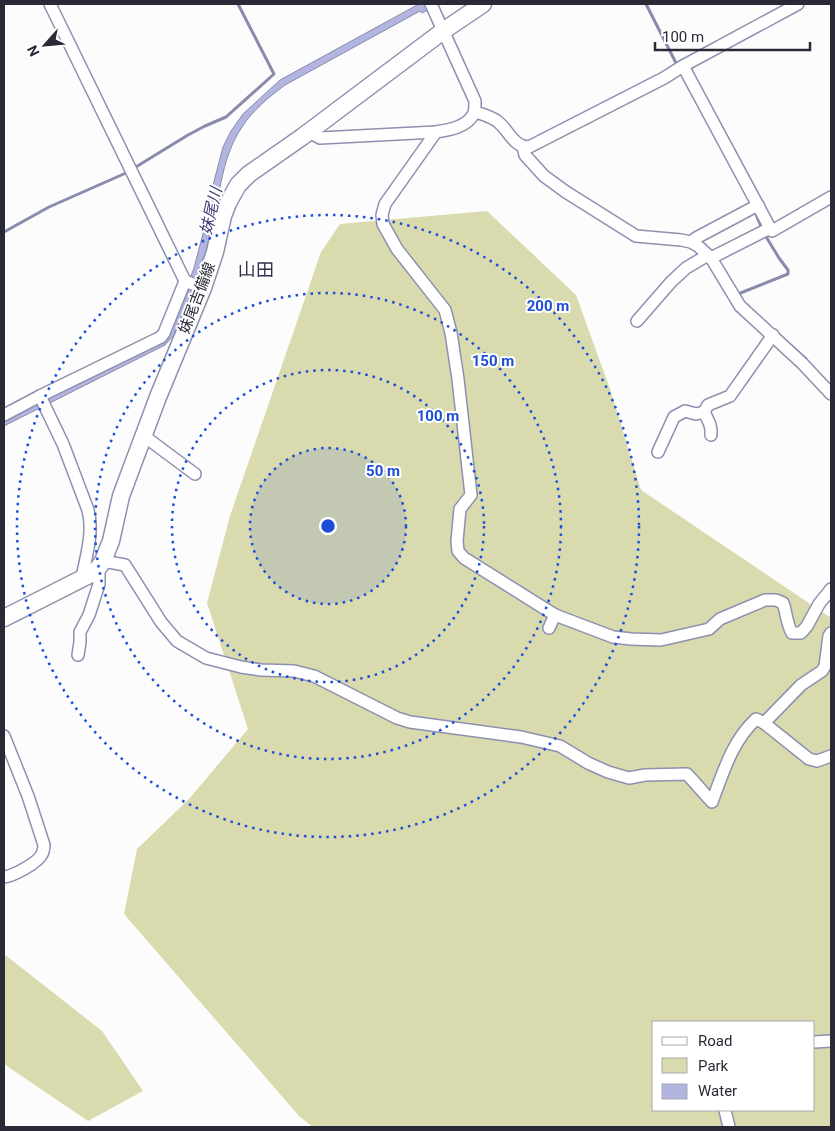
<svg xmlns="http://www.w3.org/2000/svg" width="835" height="1131" font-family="Roboto,'Noto Sans JP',sans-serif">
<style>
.green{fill:#d9daad;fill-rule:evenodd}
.water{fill:#b2b5e0;stroke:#898bad}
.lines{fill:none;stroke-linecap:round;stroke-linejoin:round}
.stream{stroke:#898bad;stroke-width:3}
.minor-casing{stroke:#8d90af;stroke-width:14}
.secondary-casing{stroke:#8d90af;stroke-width:19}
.minor{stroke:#fff;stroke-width:11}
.secondary{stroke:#fff;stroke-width:16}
.ring{fill:none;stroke:#1d4ed8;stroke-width:2.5;stroke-dasharray:2.5 5}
.labels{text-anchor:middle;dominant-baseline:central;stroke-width:4;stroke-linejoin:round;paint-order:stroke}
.street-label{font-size:15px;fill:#292a36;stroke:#fff}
.water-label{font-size:16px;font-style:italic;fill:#3e3e75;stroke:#fff}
.quarter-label{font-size:18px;fill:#32334e;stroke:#fff}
.centre{fill:#1d4ed8;stroke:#fff;stroke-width:2.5}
.ring-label{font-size:15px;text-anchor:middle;font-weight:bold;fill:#1d4ed8;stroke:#fff;stroke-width:4;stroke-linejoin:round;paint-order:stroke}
</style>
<rect width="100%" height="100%" fill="#fcfcfc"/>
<!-- green -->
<g class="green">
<path d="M 487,211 L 576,295 L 610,389 L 641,490 L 831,618 L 831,1127 L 313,1127 L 299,1116 L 124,914 L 137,849 L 189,799 L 248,729 L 207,603 L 230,516 L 321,252 L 340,224 ZM 654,1022 L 814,1022 L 814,1110 L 654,1110 Z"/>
<path d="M 4,954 L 102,1031 L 143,1091 L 88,1121 L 4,1064 Z"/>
</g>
<!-- water -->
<path class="water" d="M 419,4 L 440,4 L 422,13 L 420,11 L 285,85 C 269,97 253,110 242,127 C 220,159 219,204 209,241 C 200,273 188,303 175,334 L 165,345 L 4,426 L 4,419 L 162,338 L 185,292 L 194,268 L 204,230 L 206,218 L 205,216 L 223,147 L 231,131 L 243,114 L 280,80 Z"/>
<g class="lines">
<!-- stream -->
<g class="stream">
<path d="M 646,4 L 678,67"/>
<path d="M 755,212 L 762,229"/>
<path d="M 4,232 L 49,207 L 126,173 L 188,135 L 205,126 L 226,117 L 274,74 L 238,4"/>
<path d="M 739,295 L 738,294 L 788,274 L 788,270 L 779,258 L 765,235"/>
<path d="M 775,331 L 806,359"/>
</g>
<defs>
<g id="minor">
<path d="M 50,4 L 185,281 L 203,288"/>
<path d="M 683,66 L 770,228"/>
<path d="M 475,112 C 482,114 490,116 497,121 C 509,130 513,147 529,147 L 664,78 L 683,66 L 798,4"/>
<path d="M 309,132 L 320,138 L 436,132 C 449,130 468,127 474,113 C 475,109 475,104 475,101 L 431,4"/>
<path d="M 436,132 L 385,204 L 382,215 L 383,224 L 397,249 L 445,310 L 451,333 L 458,379 L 471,495 L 460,509 L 457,541 L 458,551 L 464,558 L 555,615 L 549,628"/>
<path d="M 523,147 L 525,155 L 544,176 L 566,192 L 636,236 L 681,240 L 691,242 L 698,246 L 711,258 L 740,306 L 802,363 L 831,394"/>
<path d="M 691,242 L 696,238 L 758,205"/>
<path d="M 711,258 L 770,228 L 772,231 L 831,197"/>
<path d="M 637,321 L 671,282 L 686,268 L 708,255"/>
<path d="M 40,396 L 63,444 L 88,510 C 94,532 86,556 82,578"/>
<path d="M 704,412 C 708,420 712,426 711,435"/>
<path d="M 4,415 L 40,396 L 161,337 L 164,333 L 185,281"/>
<path d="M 144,436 L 195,474"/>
<path d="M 658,452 L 674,417 L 685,411 L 696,414 L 704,412 L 708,405 L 730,396 L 773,335"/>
<path d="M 103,561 L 125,565 L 161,622 L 177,641 L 206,658 L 241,667 L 261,670 L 294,671 L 314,676 L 397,718 L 410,722 L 521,737 L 560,746 L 588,763 L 608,772 L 629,778 L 645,775 L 687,774 L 712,802 C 723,773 732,741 756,719 L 764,723 L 809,759 L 817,761 L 831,756"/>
<path d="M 555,615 L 613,637 L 631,639 L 661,640 L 709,629 L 720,619 L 765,600 L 776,600 L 783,603 C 787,614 786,622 792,633 L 801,633 L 807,626 L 819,604 L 831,589"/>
<path d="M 78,655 L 80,642 L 80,632 L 89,615 L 99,584 L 99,567"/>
<path d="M 764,723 L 801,685 L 822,671 L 825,666 L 829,636 L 831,633"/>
<path d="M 4,736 L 28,796 L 44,845 C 44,847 43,853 42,854 C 38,863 13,876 4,877"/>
<path d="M 814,1042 L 831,1041"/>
<path d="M 725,1110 L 729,1127"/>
</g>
<path id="secondary" d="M 4,618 L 93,573 L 99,567 L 103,561 L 111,541 L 121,496 L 158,397 L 203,288 L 215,252 L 223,216 L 228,203 L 238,185 L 249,174 L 302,137 L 443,31 L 483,4"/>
</defs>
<!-- minor casing -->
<use href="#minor" class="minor-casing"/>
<!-- secondary casing -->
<use href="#secondary" class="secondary-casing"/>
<!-- minor -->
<use href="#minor" class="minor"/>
<!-- secondary -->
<use href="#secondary" class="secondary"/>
</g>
<!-- distance rings -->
<circle cx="328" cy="526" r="78" fill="#1d4ed8" fill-opacity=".12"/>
<g class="ring">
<circle cx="328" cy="526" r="78"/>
<circle cx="328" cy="526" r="156"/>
<circle cx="328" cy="526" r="233"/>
<circle cx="328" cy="526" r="311"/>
</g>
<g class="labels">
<!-- street labels -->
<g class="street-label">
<text transform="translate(197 298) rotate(-69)">妹尾吉備線</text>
</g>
<!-- water labels -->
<g class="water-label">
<text transform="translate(211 211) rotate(-77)">妹尾川</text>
</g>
<!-- quarter labels -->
<g class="quarter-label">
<text x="256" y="269">山田</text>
</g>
</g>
<circle cx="328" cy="526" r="8" class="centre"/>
<g class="ring-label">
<text x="548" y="311">200 m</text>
<text x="493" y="366">150 m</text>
<text x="438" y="421">100 m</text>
<text x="383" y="476">50 m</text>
</g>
<!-- border -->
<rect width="835" height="1131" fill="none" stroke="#292a36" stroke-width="10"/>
<!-- legend -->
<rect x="652" y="1021" width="162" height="90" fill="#ffffff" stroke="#a9aaaf"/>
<rect x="662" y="1037" width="25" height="8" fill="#ffffff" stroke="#a9aaaf"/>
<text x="698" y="1046" font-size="15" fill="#292a36">Road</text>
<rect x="662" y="1058" width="25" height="15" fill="#d9daad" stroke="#a9aaaf"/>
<text x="698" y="1071" font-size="15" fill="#292a36">Park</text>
<rect x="662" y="1084" width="25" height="15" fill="#b2b5e0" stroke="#a9aaaf"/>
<text x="698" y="1096" font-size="15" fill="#292a36">Water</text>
<!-- north arrow -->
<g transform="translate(45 45) rotate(243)" stroke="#ffffff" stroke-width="4" paint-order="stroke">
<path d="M0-4L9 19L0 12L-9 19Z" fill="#292a36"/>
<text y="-8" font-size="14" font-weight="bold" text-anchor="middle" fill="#292a36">N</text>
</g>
<!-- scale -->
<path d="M655 42v8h155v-8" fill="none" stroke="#292a36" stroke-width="2.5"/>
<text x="662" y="42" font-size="15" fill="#292a36" stroke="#ffffff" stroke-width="4" paint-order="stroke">100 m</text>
</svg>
